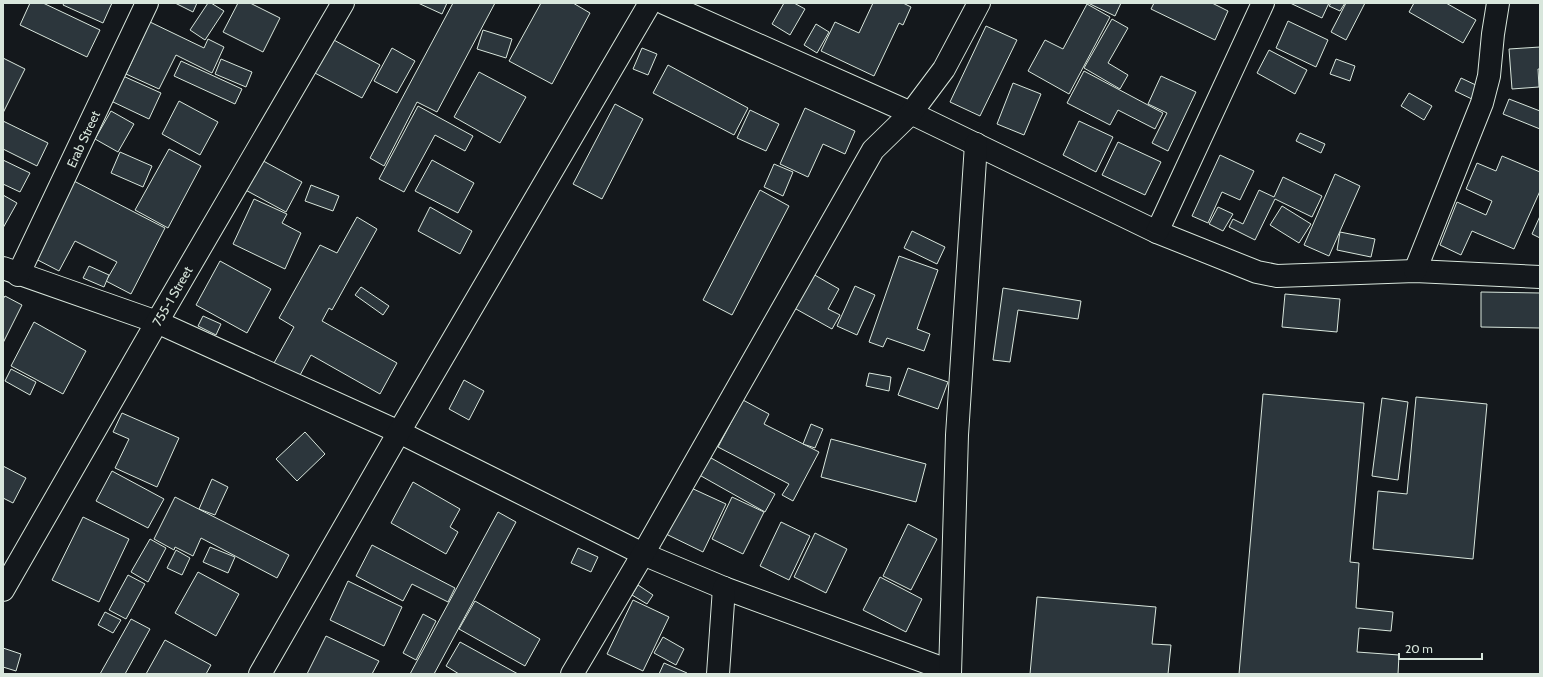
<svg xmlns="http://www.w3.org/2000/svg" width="1543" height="677" font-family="Cabin,sans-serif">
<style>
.building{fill:#2c363c;stroke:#d8e6dc}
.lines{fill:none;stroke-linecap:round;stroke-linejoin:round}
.minor-casing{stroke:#d8e6dc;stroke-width:24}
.minor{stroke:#14181c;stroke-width:22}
.labels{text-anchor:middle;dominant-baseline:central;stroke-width:3;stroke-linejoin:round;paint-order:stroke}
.street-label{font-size:13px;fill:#d8e6dc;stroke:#14181c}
</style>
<rect width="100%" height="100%" fill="#14181c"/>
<!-- building -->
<g class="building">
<path d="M 30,3 L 43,3 L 100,30 L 87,57 L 20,25 Z"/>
<path d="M 64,3 L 112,3 L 103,23 L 63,5 Z"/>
<path d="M 175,3 L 197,3 L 193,12 Z"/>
<path d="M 208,3 L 211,3 L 224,11 L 205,40 L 190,30 Z"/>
<path d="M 238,3 L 250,3 L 280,18 L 263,52 L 223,32 Z"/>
<path d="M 418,3 L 447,3 L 442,14 Z"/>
<path d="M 453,3 L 495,3 L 437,112 L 417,102 L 384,166 L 370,158 Z"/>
<path d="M 541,3 L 573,3 L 590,13 L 552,84 L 509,61 Z"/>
<path d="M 784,3 L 794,3 L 805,9 L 790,35 L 772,24 Z"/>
<path d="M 873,3 L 903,3 L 911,7 L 903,25 L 899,23 L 874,76 L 821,51 L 835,22 L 859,33 Z"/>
<path d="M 1088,3 L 1121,3 L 1115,16 Z"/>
<path d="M 1154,3 L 1212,3 L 1228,11 L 1215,40 L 1151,9 Z"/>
<path d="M 1290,3 L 1329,3 L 1322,18 Z"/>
<path d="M 1331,3 L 1345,3 L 1340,11 L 1329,6 Z"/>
<path d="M 1346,3 L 1365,3 L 1346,40 L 1331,32 Z"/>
<path d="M 1414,3 L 1446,3 L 1476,20 L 1463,43 L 1409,12 Z"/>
<path d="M 1087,4 L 1110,17 L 1069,94 L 1028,71 L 1045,40 L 1063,49 Z"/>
<path d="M 1112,19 L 1128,28 L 1108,63 L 1128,75 L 1120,89 L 1084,68 Z"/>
<path d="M 1288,21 L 1328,40 L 1316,67 L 1276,48 Z"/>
<path d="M 150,22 L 204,48 L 208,39 L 224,47 L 212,73 L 176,55 L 159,89 L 126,74 Z"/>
<path d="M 816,24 L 829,32 L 817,53 L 804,45 Z"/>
<path d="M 986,26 L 1017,40 L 980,116 L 950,102 Z"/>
<path d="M 483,30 L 512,39 L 506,58 L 477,49 Z"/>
<path d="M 332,39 L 380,65 L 362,98 L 313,72 Z"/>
<path d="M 1540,47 L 1540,69 L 1538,69 L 1539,87 L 1512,89 L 1509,49 Z"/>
<path d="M 392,48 L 415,61 L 397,93 L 374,81 Z"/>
<path d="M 642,48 L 657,54 L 648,75 L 633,69 Z"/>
<path d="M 1269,50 L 1307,70 L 1295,94 L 1257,73 Z"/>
<path d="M 3,58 L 25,69 L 3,113 Z"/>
<path d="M 221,59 L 252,72 L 246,87 L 215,74 Z"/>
<path d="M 1336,59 L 1355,66 L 1350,81 L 1330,74 Z"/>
<path d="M 181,61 L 242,89 L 235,104 L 174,76 Z"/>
<path d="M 668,65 L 748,108 L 734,135 L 653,93 Z"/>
<path d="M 1084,71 L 1163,113 L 1155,129 L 1118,110 L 1110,125 L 1067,103 Z"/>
<path d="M 479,72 L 526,97 L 500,143 L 454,117 Z"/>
<path d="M 123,76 L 161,93 L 149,119 L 111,101 Z"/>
<path d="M 1161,76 L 1196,92 L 1168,151 L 1152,143 L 1167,113 L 1148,104 Z"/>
<path d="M 1461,78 L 1480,87 L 1474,100 L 1455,91 Z"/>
<path d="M 1013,83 L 1041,94 L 1024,135 L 997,124 Z"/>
<path d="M 1409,93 L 1432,106 L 1424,120 L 1401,106 Z"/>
<path d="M 1509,99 L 1540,111 L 1540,129 L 1503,114 Z"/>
<path d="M 179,101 L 218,122 L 200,155 L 162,134 Z"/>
<path d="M 615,104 L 643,119 L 602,199 L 573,184 Z"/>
<path d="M 418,106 L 473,136 L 465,151 L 435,135 L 404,192 L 379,179 Z"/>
<path d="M 805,108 L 855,131 L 845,154 L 823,144 L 808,177 L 780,164 Z"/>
<path d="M 750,110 L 779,124 L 766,151 L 737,138 Z"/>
<path d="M 111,111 L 134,124 L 118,152 L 95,139 Z"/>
<path d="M 3,121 L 48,143 L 37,166 L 3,149 Z"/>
<path d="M 1079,121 L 1113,137 L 1096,172 L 1063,155 Z"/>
<path d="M 1300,133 L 1325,144 L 1321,153 L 1296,141 Z"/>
<path d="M 1118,142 L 1161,162 L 1145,195 L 1102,175 Z"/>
<path d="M 169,149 L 201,166 L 168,228 L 135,210 Z"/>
<path d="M 120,152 L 152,166 L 143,187 L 111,173 Z"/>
<path d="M 1220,155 L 1254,171 L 1240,200 L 1222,192 L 1208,223 L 1192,216 Z"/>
<path d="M 1502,156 L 1540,172 L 1540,191 L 1514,249 L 1472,231 L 1461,255 L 1440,245 L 1457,202 L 1486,215 L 1492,201 L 1466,189 L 1477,163 L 1496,171 Z"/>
<path d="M 256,157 L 302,182 L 286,212 L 240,187 Z"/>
<path d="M 3,160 L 30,173 L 20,192 L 3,184 Z"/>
<path d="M 432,160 L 474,183 L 458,213 L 415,191 Z"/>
<path d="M 774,164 L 793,172 L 783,196 L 764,187 Z"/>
<path d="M 1335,174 L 1360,186 L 1329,256 L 1304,245 Z"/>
<path d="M 1283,177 L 1322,196 L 1312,217 L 1275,199 L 1255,240 L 1229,227 L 1233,219 L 1243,224 L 1259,190 L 1274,197 Z"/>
<path d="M 72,180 L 165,228 L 131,294 L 106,281 L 117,262 L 75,241 L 59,271 L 32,257 Z"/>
<path d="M 311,185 L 339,196 L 333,211 L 305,201 Z"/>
<path d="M 760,190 L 789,206 L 732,315 L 703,300 Z"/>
<path d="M 3,195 L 17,203 L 3,228 Z"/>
<path d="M 254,199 L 287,214 L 282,223 L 301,233 L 285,269 L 233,244 Z"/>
<path d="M 1282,206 L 1311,224 L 1299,243 L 1270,225 Z"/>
<path d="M 430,207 L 472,231 L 460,254 L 418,231 Z"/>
<path d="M 1218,207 L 1233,214 L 1223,231 L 1209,224 Z"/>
<path d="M 1540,216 L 1540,238 L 1532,234 Z"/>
<path d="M 357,217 L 377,229 L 332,310 L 329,308 L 322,321 L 397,363 L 380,394 L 311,355 L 299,377 L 274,363 L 294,327 L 279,318 L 320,245 L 337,253 Z"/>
<path d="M 912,231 L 945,247 L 937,264 L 904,248 Z"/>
<path d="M 1340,232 L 1375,239 L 1371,257 L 1337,250 Z"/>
<path d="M 899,256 L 938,270 L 917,329 L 930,334 L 924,351 L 887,338 L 883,347 L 869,342 Z"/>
<path d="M 220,261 L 271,289 L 247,333 L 196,305 Z"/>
<path d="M 89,266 L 109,275 L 104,287 L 83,278 Z"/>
<path d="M 806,270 L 839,289 L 828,309 L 840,315 L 832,329 L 787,304 Z"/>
<path d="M 855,286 L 875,295 L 857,335 L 837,326 Z"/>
<path d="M 361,287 L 389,306 L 383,315 L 355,295 Z"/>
<path d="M 1003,288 L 1081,301 L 1078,319 L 1018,310 L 1010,362 L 993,360 Z"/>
<path d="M 1481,292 L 1540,293 L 1540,328 L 1481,327 Z"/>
<path d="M 1285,294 L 1340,299 L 1337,332 L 1282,327 Z"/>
<path d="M 5,296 L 22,305 L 3,343 L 3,299 Z"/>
<path d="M 203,316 L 221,324 L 216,335 L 198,326 Z"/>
<path d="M 34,322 L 86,351 L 63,394 L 11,366 Z"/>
<path d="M 908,368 L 948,382 L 938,409 L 898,395 Z"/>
<path d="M 11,369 L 36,382 L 30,395 L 5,381 Z"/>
<path d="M 869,373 L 891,377 L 889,391 L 866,386 Z"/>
<path d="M 464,380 L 484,391 L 469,420 L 449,409 Z"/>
<path d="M 1263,394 L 1364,403 L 1350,562 L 1359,563 L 1356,608 L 1393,612 L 1391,631 L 1359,628 L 1357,652 L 1399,655 L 1398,674 L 1239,674 Z"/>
<path d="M 1416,397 L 1487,404 L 1473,559 L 1373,549 L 1378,491 L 1407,494 Z"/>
<path d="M 1382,398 L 1408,402 L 1398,480 L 1372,476 Z"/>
<path d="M 743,400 L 769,414 L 764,424 L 819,452 L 793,501 L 782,495 L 789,484 L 718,447 Z"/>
<path d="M 122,413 L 179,438 L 157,487 L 115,468 L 129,439 L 113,432 Z"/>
<path d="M 811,424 L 823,429 L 815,448 L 803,444 Z"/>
<path d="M 305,432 L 325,454 L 297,481 L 276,459 Z"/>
<path d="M 831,439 L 926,464 L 916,502 L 821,477 Z"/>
<path d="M 704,454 L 775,494 L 765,512 L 694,472 Z"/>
<path d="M 3,466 L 26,478 L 13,503 L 3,498 Z"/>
<path d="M 112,471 L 164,499 L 148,528 L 96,501 Z"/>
<path d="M 212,479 L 228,487 L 215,515 L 199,509 Z"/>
<path d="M 413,482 L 460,509 L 450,527 L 458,532 L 446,554 L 391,523 Z"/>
<path d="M 689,487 L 726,504 L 703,552 L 666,534 Z"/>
<path d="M 175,497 L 289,555 L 277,578 L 201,538 L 193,556 L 175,547 L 174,550 L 154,539 Z"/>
<path d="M 732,497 L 764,512 L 743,554 L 712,539 Z"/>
<path d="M 498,512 L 516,522 L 434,674 L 410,674 Z"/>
<path d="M 83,517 L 129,539 L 99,602 L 52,580 Z"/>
<path d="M 781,522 L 810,536 L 789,580 L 760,566 Z"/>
<path d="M 908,524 L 937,539 L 911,590 L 883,576 Z"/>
<path d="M 815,533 L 847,549 L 826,593 L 794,577 Z"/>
<path d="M 150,539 L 166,548 L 148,582 L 131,572 Z"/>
<path d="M 372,545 L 455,588 L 448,602 L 412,584 L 403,601 L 356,576 Z"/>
<path d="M 210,547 L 235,557 L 228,573 L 203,562 Z"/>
<path d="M 578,548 L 598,557 L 591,572 L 571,563 Z"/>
<path d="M 176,550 L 190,558 L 182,575 L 167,568 Z"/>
<path d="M 198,572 L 239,594 L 216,636 L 175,613 Z"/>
<path d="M 128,575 L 145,584 L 126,619 L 109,610 Z"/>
<path d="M 880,577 L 922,599 L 906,632 L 863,610 Z"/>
<path d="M 348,581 L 402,607 L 384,646 L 330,620 Z"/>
<path d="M 638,585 L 653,595 L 647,604 L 632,595 Z"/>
<path d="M 1037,597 L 1156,607 L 1152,644 L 1171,645 L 1168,674 L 1030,674 Z"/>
<path d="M 633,600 L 669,617 L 643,671 L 607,654 Z"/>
<path d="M 475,601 L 540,639 L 525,666 L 459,629 Z"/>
<path d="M 105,612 L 121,620 L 113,633 L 98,625 Z"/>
<path d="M 423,614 L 436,621 L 416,660 L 403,653 Z"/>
<path d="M 131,619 L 150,629 L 125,674 L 100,674 Z"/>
<path d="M 326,636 L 379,661 L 372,674 L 307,674 Z"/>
<path d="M 663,637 L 684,649 L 676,665 L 654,653 Z"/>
<path d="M 165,640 L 211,665 L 206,674 L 146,674 Z"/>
<path d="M 460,642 L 518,674 L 459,674 L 446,666 Z"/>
<path d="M 3,648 L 21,654 L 16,671 L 3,667 Z"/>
<path d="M 664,663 L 687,673 L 686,674 L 659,674 Z"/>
</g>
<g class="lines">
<defs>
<g id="minor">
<path d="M 664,3 L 911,113 L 1157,232 L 1257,272 L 1277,276 L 1415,271 L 1540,277"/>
<path d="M 1157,232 L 1263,3"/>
<path d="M 3,268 L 157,322 L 399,432 L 643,554 L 724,588 L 950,671"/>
<path d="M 1415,271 L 1482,103 L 1489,76 L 1493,34 L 1498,3"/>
<path d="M 18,275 L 147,3"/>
<path d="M 3,590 L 157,322 L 343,3"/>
<path d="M 260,674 L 399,432 L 650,3"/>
<path d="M 572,674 L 643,554 L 873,150 L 911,113 L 944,69 L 979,3"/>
<path d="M 718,674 L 724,588"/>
<path d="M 950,674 L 957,435 L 976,144"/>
</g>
</defs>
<!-- minor casing -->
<use href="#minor" class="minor-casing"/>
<!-- minor -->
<use href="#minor" class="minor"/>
</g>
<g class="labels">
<!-- street labels -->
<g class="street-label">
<text transform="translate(83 139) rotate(-65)">Erab Street</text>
<text transform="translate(172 296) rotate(-60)">755-1 Street</text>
</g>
</g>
<!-- border -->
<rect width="1543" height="677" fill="none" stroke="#d8e6dc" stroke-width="8"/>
<!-- scale -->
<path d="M1399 653v6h83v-6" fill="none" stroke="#d8e6dc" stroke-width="2"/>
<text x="1405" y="653" font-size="12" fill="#d8e6dc" stroke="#14181c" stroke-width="3" paint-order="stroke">20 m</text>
</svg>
